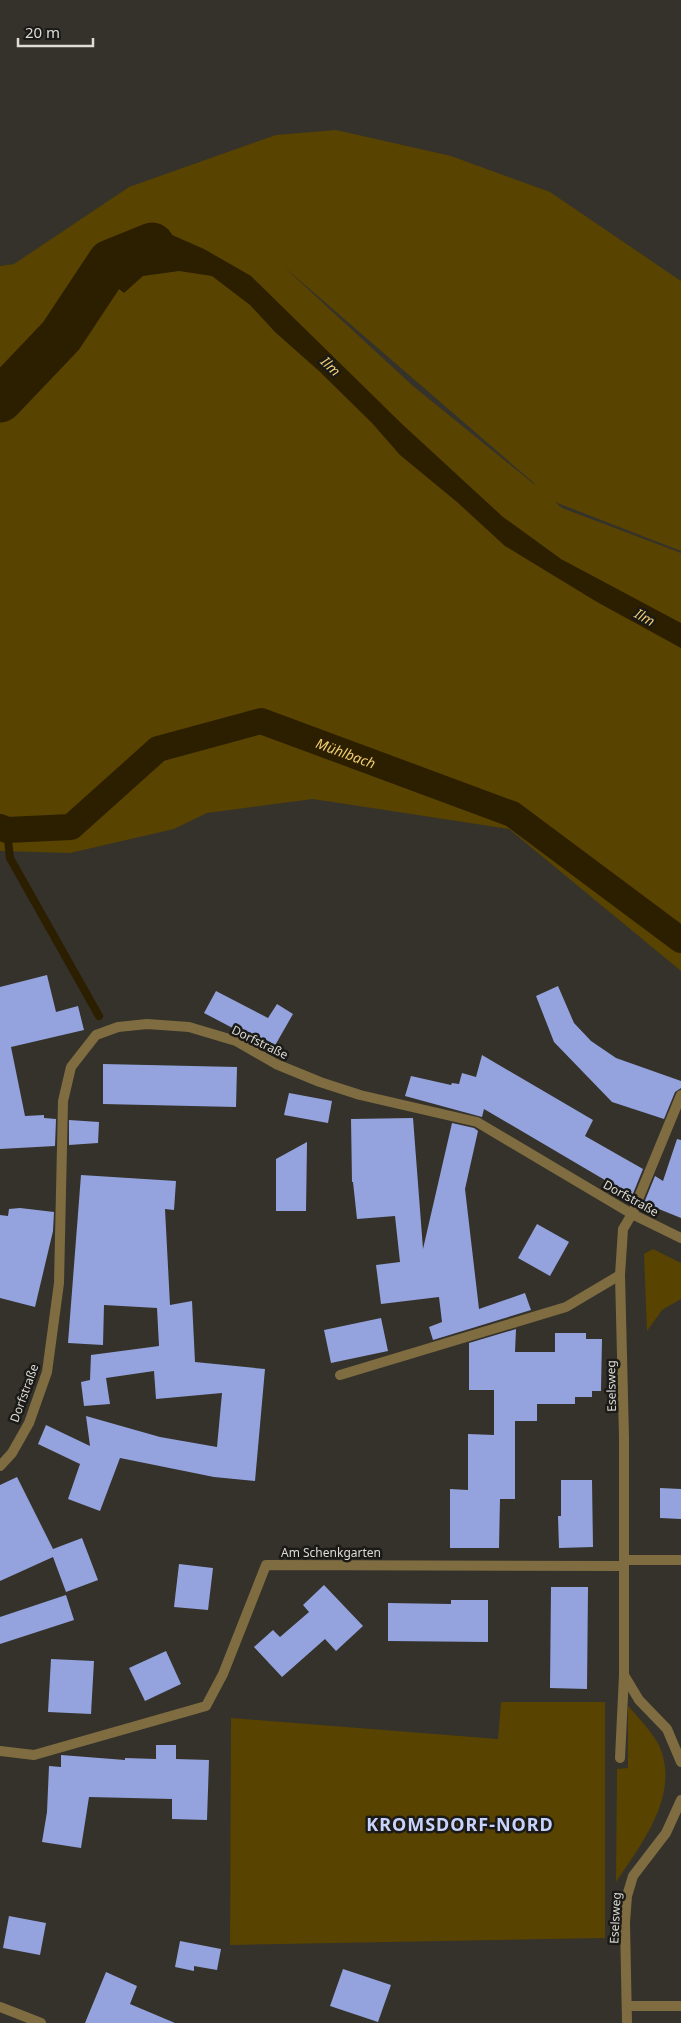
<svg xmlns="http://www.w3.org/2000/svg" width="681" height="2023" font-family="'Noto Sans',sans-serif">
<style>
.green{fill:#594300;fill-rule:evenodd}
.water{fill:#2c1f00}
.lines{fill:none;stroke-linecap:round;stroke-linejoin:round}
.stream{stroke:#2c1f00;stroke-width:8}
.canal{stroke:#2c1f00;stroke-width:26}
.river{stroke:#2c1f00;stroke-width:45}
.building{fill:#94a3dd}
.service{stroke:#7f6d41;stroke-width:10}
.minor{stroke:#7f6d41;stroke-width:10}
.tertiary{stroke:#7f6d41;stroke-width:10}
.labels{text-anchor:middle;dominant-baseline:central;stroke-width:5;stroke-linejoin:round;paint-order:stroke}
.street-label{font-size:12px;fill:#dddcd7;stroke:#1b1a17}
.water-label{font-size:14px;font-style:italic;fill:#f1cd73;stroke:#1b1a17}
.district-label{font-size:18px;font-weight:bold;letter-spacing:1px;fill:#c7d2fd;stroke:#1b1a17}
</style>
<rect width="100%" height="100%" fill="#34322b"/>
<!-- green -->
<g class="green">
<path d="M 336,130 L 451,156 L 550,192 L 681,281 L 681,551 L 555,502 L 562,508 L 681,553 L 681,971 L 509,829 L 313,799 L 207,813 L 174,829 L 70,853 L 0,851 L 0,266 L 14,264 L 129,187 L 276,135 ZM 283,266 L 535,484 L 535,485 L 413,386 Z"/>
<path d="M 653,1249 L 681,1263 L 681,1299 L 662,1310 L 647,1331 L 644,1254 Z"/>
<path d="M 501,1702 L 605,1702 L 605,1938 L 230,1945 L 231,1718 L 498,1739 Z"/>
<path d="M 628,1706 C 639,1718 651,1731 659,1745 C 681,1794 642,1843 616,1882 L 617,1769 L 628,1768 Z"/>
</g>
<!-- water -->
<path class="water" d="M 163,231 L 204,249 L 251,276 L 402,424 L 503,517 L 561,559 L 681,623 L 681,648 L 597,602 L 505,546 L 457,502 L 400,455 L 372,423 L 319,371 L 275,332 L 250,305 L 212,276 L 179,271 L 143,276 L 124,293 L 94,269 L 111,252 Z"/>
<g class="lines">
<!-- stream -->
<path class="stream" d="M 7,830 L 10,858 L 99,1016"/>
<!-- canal -->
<path class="canal" id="s1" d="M 0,827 L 7,830 L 71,827 L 158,749 L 261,721 L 512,814 L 681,940"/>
<!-- river -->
<path class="river" d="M 0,400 L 61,336 L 110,262 L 152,245"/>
</g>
<!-- building -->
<g class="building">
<path d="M 47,975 L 56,1012 L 78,1006 L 84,1030 L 11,1047 L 25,1116 L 44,1115 L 44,1118 L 56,1119 L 55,1146 L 0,1149 L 0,987 Z"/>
<path d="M 558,986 L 574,1023 L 591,1041 L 616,1058 L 681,1081 L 681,1088 L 675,1092 L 664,1119 L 612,1102 L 554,1042 L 536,996 Z"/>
<path d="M 216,991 L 268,1018 L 277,1004 L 293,1014 L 273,1049 L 204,1013 Z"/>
<path d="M 482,1055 L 593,1120 L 585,1136 L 643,1169 L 632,1196 L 484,1109 L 482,1117 L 405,1096 L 411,1076 L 451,1085 L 452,1083 L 459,1084 L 462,1073 L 476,1077 Z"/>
<path d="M 103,1064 L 237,1067 L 236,1107 L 103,1104 Z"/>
<path d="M 289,1093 L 332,1101 L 328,1123 L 284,1115 Z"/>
<path d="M 413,1118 L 423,1249 L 452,1123 L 474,1128 L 478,1131 L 465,1189 L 479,1309 L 525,1293 L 531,1310 L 433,1340 L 429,1327 L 442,1322 L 439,1297 L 381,1304 L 376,1265 L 400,1262 L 395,1216 L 357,1219 L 353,1182 L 352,1182 L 351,1119 Z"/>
<path d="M 69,1120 L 99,1122 L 98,1143 L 69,1145 Z"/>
<path d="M 677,1139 L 681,1140 L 681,1218 L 644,1203 L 655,1176 L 663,1181 Z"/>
<path d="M 307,1142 L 306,1211 L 276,1211 L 276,1159 Z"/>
<path d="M 81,1175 L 176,1181 L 174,1210 L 165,1209 L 170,1305 L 192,1301 L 195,1362 L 265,1369 L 255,1481 L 214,1477 L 120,1458 L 100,1511 L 68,1499 L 80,1464 L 38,1444 L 46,1425 L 90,1446 L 86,1416 L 160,1437 L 217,1447 L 222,1393 L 156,1399 L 154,1371 L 106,1378 L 110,1404 L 84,1406 L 81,1382 L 90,1380 L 91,1355 L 159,1346 L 157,1308 L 104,1305 L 103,1345 L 68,1343 Z"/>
<path d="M 20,1208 L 54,1212 L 53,1231 L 35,1307 L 0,1298 L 0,1215 L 8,1216 L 9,1209 Z"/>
<path d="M 537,1224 L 569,1242 L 550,1276 L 518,1258 Z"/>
<path d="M 381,1318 L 388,1351 L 331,1363 L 324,1330 Z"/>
<path d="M 516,1329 L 515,1352 L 555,1352 L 555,1333 L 586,1333 L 586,1339 L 602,1339 L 601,1391 L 592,1391 L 592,1397 L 575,1397 L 575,1404 L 537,1404 L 537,1421 L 515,1421 L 515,1499 L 500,1499 L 499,1548 L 450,1548 L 450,1489 L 468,1490 L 468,1434 L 494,1435 L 494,1390 L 469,1390 L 469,1343 Z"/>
<path d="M 17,1477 L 53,1549 L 82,1538 L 98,1580 L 66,1592 L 53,1557 L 0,1581 L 0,1485 Z"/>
<path d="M 561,1480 L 592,1480 L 593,1547 L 559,1548 L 558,1516 L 561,1516 Z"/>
<path d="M 660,1488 L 681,1489 L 681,1519 L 660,1518 Z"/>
<path d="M 179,1564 L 213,1568 L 208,1610 L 174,1607 Z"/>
<path d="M 324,1585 L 363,1626 L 336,1651 L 325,1639 L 282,1677 L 254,1647 L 273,1630 L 280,1637 L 309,1612 L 303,1605 Z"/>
<path d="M 551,1587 L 588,1587 L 587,1689 L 550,1688 Z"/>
<path d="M 66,1595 L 74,1620 L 0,1644 L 0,1617 Z"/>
<path d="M 451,1600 L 488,1600 L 488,1642 L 388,1641 L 388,1603 L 451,1604 Z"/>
<path d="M 166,1651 L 181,1684 L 145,1701 L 129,1668 Z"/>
<path d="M 51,1659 L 94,1661 L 91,1714 L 48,1712 Z"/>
<path d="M 156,1745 L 176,1745 L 176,1759 L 209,1760 L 207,1820 L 172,1819 L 172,1799 L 89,1797 L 81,1848 L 42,1842 L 47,1812 L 49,1766 L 61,1767 L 61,1755 L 125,1760 L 125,1758 L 156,1759 Z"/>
<path d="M 9,1916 L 46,1923 L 40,1955 L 3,1948 Z"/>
<path d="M 180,1941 L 221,1949 L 217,1970 L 194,1966 L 194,1971 L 175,1967 Z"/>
<path d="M 343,1969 L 391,1985 L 378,2022 L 330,2006 Z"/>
<path d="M 106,1972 L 137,1986 L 130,2004 L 175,2023 L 85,2023 Z"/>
</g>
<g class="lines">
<!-- service -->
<g class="service">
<path d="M 632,1214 L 681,1095"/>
<path d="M 340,1375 L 566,1307 L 620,1275"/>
<path d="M 620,1758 L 624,1675"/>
<path d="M 627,2006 L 681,2006"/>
</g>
<!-- minor -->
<g class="minor">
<path d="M 632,1214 L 623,1229 L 620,1275 L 624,1437 L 624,1675 L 639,1700 L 667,1729 L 681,1762"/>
<path d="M 624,1560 L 681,1560"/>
<path d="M 0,1751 L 34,1755 L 206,1706 L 223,1674 L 266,1565 L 624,1566"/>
<path d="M 0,2007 L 41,2023"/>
<path d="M 627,2023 L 625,1922 L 627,1896 L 633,1876 L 666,1833 L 681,1800"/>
</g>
<!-- tertiary -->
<path class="tertiary" d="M 0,1466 L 12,1453 L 29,1423 L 47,1372 L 59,1283 L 63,1101 L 71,1067 L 96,1035 L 118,1027 L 147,1024 L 189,1027 L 236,1041 L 276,1064 L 320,1082 L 360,1095 L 477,1122 L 632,1214 L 681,1238"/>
</g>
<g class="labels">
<!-- street labels -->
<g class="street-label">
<text transform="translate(260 1042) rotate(26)">Dorfstraße</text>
<text transform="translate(631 1198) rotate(29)">Dorfstraße</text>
<text transform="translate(611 1386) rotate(-91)">Eselsweg</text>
<text transform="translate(24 1393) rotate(-70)">Dorfstraße</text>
<text x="331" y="1552">Am Schenkgarten</text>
<text transform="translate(615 1918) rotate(-87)">Eselsweg</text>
</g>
<!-- water labels -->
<g class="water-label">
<text transform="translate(331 366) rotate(44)">Ilm</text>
<text transform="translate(645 617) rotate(29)">Ilm</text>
<text stroke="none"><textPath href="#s1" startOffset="386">Mühlbach</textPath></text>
</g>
<!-- district labels -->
<g class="district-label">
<text x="460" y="1824">KROMSDORF-NORD</text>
</g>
</g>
<!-- scale -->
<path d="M18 38v8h75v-8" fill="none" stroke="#dddcd7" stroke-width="2.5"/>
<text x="25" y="38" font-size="15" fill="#dddcd7" stroke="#1b1a17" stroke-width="4" paint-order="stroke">20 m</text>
</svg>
